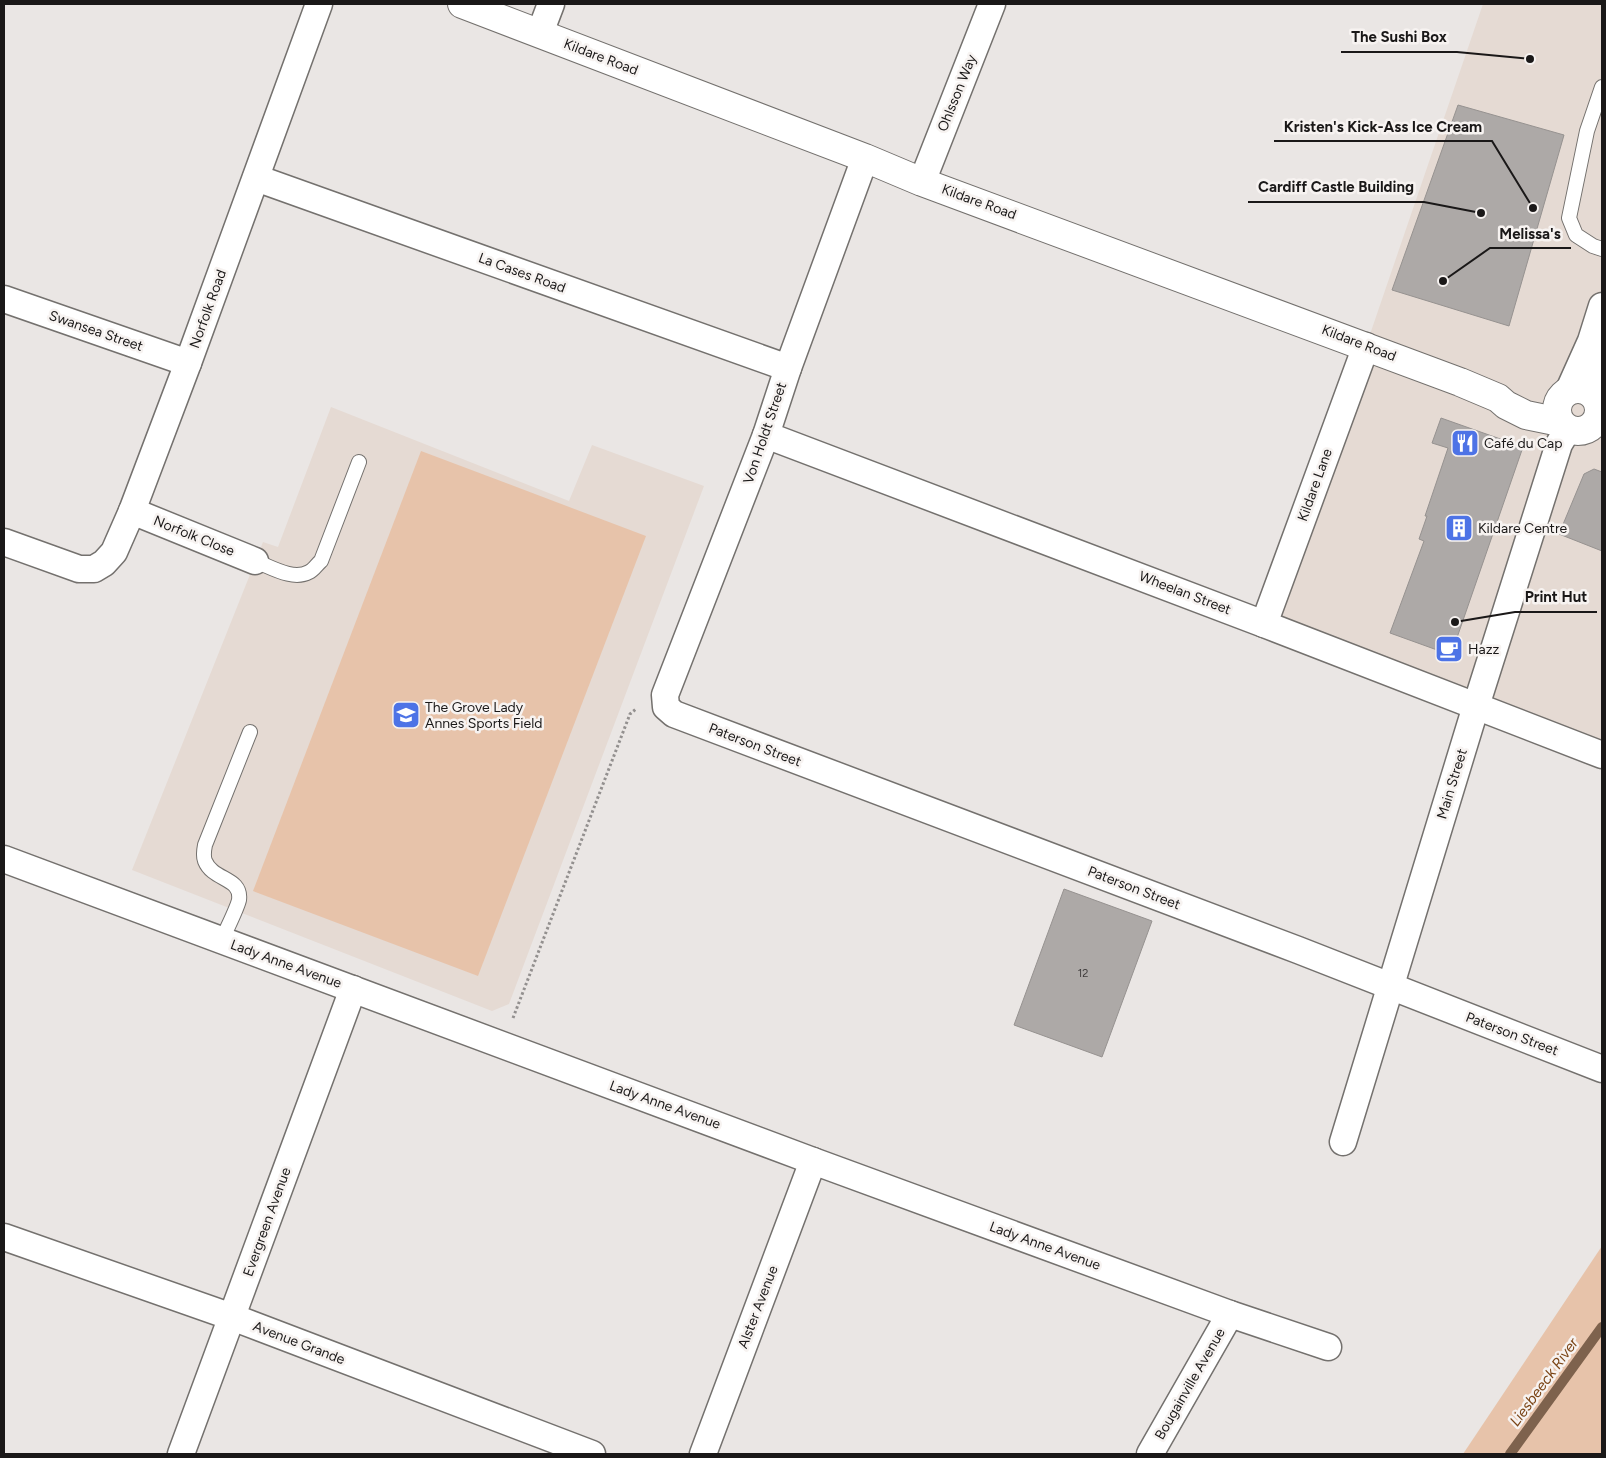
<svg xmlns="http://www.w3.org/2000/svg" width="1606" height="1458" font-family="Figtree,sans-serif">
<style>
.built{fill:#e5dad3}
.green{fill:#e7c3aa}
.lines{fill:none;stroke-linecap:round;stroke-linejoin:round}
.stream{stroke:#7e624d;stroke-width:10}
.building{fill:#ada9a7;stroke:#969290}
.service-casing{stroke:#74716e;stroke-width:16}
.minor-casing{stroke:#74716e;stroke-width:29}
.tertiary-casing{stroke:#74716e;stroke-width:30}
.path{stroke:#93908f;stroke-width:3;stroke-dasharray:2.5 2.5;stroke-linecap:butt}
.service{stroke:#fff;stroke-width:14}
.minor{stroke:#fff;stroke-width:26}
.tertiary{stroke:#fff;stroke-width:28}
.labels{text-anchor:middle;dominant-baseline:central;stroke-width:5;stroke-linejoin:round;paint-order:stroke}
.number-label{font-size:11px;fill:#3f3c3c}
.street-label{font-size:14px;fill:#1a1818;stroke:#f7f3f1}
.poi-label{font-size:14px;fill:#1a1818;stroke:#f7f3f1;text-anchor:start}
.water-label{font-size:15px;font-style:italic;fill:#7b4516;stroke:#f7f3f1}
.leader{fill:none;stroke:#1a1818;stroke-width:2}
.callout-dot{fill:#1a1818;stroke:#f7f3f1;stroke-width:2}
.callout-label{font-size:15px;text-anchor:middle;font-weight:bold;fill:#1a1818;stroke:#f7f3f1;stroke-width:5;stroke-linejoin:round;paint-order:stroke}
</style>
<rect width="100%" height="100%" fill="#eae6e4"/>
<!-- built -->
<g class="built">
<path d="M 1483,4 L 1602,4 L 1602,755 L 1264,624 L 1366,346 Z"/>
<path d="M 331,407 L 569,501 L 592,445 L 704,486 L 509,1004 L 492,1011 L 132,870 L 263,542 L 278,547 Z"/>
</g>
<!-- green -->
<g class="green">
<path d="M 421,451 L 646,536 L 478,976 L 253,891 Z"/>
<path d="M 1602,1246 L 1602,1454 L 1463,1454 Z"/>
</g>
<g class="lines">
<!-- stream -->
<path class="stream" d="M 1510,1454 L 1602,1327"/>
</g>
<!-- building -->
<g class="building">
<path d="M 1458,105 L 1564,135 L 1509,326 L 1392,290 Z"/>
<path d="M 1441,418 L 1523,447 L 1451,655 L 1390,633 L 1424,541 L 1419,539 L 1427,516 L 1425,516 L 1448,448 L 1432,443 Z"/>
<path d="M 1594,469 L 1602,472 L 1602,551 L 1559,534 L 1584,474 Z"/>
<path d="M 1064,889 L 1152,921 L 1102,1057 L 1014,1025 Z"/>
</g>
<g class="lines">
<defs>
<g id="service">
<path d="M 1602,87 L 1587,131 L 1569,218 L 1576,235 L 1593,246 L 1602,249"/>
<path d="M 255,561 C 271,567 293,581 309,572 C 314,570 317,564 321,561 L 359,462"/>
<path d="M 222,940 C 226,930 237,909 239,900 C 242,877 213,881 205,861 C 203,856 204,850 205,845 L 250,732"/>
</g>
<g id="minor">
<path d="M 540,33 L 551,4"/>
<path d="M 865,158 L 788,368 L 766,435 L 665,695 L 666,707 L 674,714 L 1298,950 L 1602,1069"/>
<path d="M 256,178 L 788,368"/>
<path d="M 922,182 L 992,4"/>
<path d="M 4,299 L 188,363"/>
<path d="M 1591,349 L 1592,393"/>
<path d="M 1569,390 L 1591,341 L 1602,306"/>
<path d="M 766,435 L 1264,624 L 1602,755"/>
<path d="M 132,511 L 255,561"/>
<path d="M 4,542 L 79,569 L 94,569 L 104,563 L 114,552 L 132,511 L 188,363 L 319,4"/>
<path d="M 1264,624 L 1366,346"/>
<path d="M 4,859 L 813,1161 L 1230,1314 L 1328,1347"/>
<path d="M 1343,1142 L 1476,706 L 1559,444 L 1568,429"/>
<path d="M 4,1237 L 232,1317 L 592,1454"/>
<path d="M 181,1454 L 353,989"/>
<path d="M 703,1454 L 813,1161"/>
<path d="M 1150,1454 L 1230,1314"/>
</g>
<g id="tertiary">
<path d="M 462,4 L 865,158 L 922,182 L 1460,382 L 1498,398 L 1506,405 L 1526,415 L 1560,422"/>
<circle cx="1578" cy="410" r="21"/>
</g>
</defs>
<!-- service casing -->
<use href="#service" class="service-casing"/>
<!-- minor casing -->
<use href="#minor" class="minor-casing"/>
<!-- tertiary casing -->
<use href="#tertiary" class="tertiary-casing"/>
<!-- path -->
<path class="path" d="M 513,1018 L 630,714 L 636,709"/>
<!-- service -->
<use href="#service" class="service"/>
<!-- minor -->
<use href="#minor" class="minor"/>
<!-- tertiary -->
<use href="#tertiary" class="tertiary"/>
</g>
<!-- icons -->
<defs>
<symbol id="restaurant-square" viewBox="-11 -11 22 22"><rect x="-9" y="-9" width="18" height="18" rx="4" fill="#4d73e6" stroke="#f7f3f1"/><path d="M-5-6h1v4h1v-4h1v4h1v-4h1v5L-1.5 .5V6h-2V.5L-5-1ZM5-6V6H3V1.5H1.5Q1.5-4 5-6Z" fill="#fff"/></symbol>
<symbol id="building-square" viewBox="-11 -11 22 22"><rect x="-9" y="-9" width="18" height="18" rx="4" fill="#4d73e6" stroke="#f7f3f1"/><path d="M-4-6H4V6H1V3H-1V6H-4ZM-2.5-4.3h1.7v1.8h-1.7ZM.8-4.3h1.7v1.8H.8ZM-2.5-1h1.7V.8h-1.7ZM.8-1h1.7V.8H.8Z" fill="#fff"/></symbol>
<symbol id="cafe-square" viewBox="-11 -11 22 22"><rect x="-9" y="-9" width="18" height="18" rx="4" fill="#4d73e6" stroke="#f7f3f1"/><path d="M-5.5-4.5H6V0H3Q3 3.5 0 3.5H-2.5Q-5.5 3.5-5.5 0ZM3-3.2v2h1.7v-2ZM-6 4.5H4V6H-6Z" fill="#fff"/></symbol>
<symbol id="school-square" viewBox="-11 -11 22 22"><rect x="-9" y="-9" width="18" height="18" rx="4" fill="#4d73e6" stroke="#f7f3f1"/><path d="M0-5L7-2L0 1L-7-2ZM-4 1L0 2.5L4 1V4Q0 6-4 4Z" fill="#fff"/></symbol>
</defs>
<g fill-rule="evenodd">
<use href="#restaurant-square" x="1449" y="427" width="32" height="32"/>
<use href="#building-square" x="1443" y="512" width="32" height="32"/>
<use href="#cafe-square" x="1433" y="633" width="32" height="32"/>
<use href="#school-square" x="390" y="699" width="32" height="32"/>
</g>
<g class="labels">
<!-- number labels -->
<g class="number-label">
<text x="1083" y="973">12</text>
</g>
<!-- street labels -->
<g class="street-label">
<text transform="translate(601 57) rotate(21)">Kildare Road</text>
<text transform="translate(957 93) rotate(-68)">Ohlsson Way</text>
<text transform="translate(979 202) rotate(20)">Kildare Road</text>
<text transform="translate(522 273) rotate(20)">La Cases Road</text>
<text transform="translate(208 309) rotate(-70)">Norfolk Road</text>
<text transform="translate(96 331) rotate(19)">Swansea Street</text>
<text transform="translate(1359 343) rotate(21)">Kildare Road</text>
<text transform="translate(765 433) rotate(-71)">Von Holdt Street</text>
<text transform="translate(1315 485) rotate(-70)">Kildare Lane</text>
<text transform="translate(194 536) rotate(22)">Norfolk Close</text>
<text transform="translate(1185 593) rotate(21)">Wheelan Street</text>
<text transform="translate(755 745) rotate(21)">Paterson Street</text>
<text transform="translate(1452 784) rotate(-73)">Main Street</text>
<text transform="translate(1134 888) rotate(21)">Paterson Street</text>
<text transform="translate(286 964) rotate(20)">Lady Anne Avenue</text>
<text transform="translate(1512 1034) rotate(21)">Paterson Street</text>
<text transform="translate(665 1105) rotate(20)">Lady Anne Avenue</text>
<text transform="translate(267 1222) rotate(-70)">Evergreen Avenue</text>
<text transform="translate(1045 1246) rotate(20)">Lady Anne Avenue</text>
<text transform="translate(758 1307) rotate(-69)">Alster Avenue</text>
<text transform="translate(299 1343) rotate(21)">Avenue Grande</text>
<text transform="translate(1190 1384) rotate(-60)">Bougainville Avenue</text>
</g>
<!-- poi labels -->
<g class="poi-label">
<text x="1484" y="443">Café du Cap</text>
<text x="1478" y="528">Kildare Centre</text>
<text x="1468" y="649">Hazz</text>
<text x="425" y="707">The Grove Lady<tspan x="425" dy="16">Annes Sports Field</tspan></text>
</g>
<!-- water labels -->
<g class="water-label">
<text transform="translate(1544 1382) rotate(-54)">Liesbeeck River</text>
</g>
</g>
<!-- callouts -->
<path class="leader" d="M1530 59L1457 52H1341M1533 208L1492 141H1274M1481 213L1424 202H1248M1443 281L1490 248H1571M1455 622L1515 612H1597"/>
<g class="callout-dot">
<circle cx="1530" cy="59" r="5"/>
<circle cx="1533" cy="208" r="5"/>
<circle cx="1481" cy="213" r="5"/>
<circle cx="1443" cy="281" r="5"/>
<circle cx="1455" cy="622" r="5"/>
</g>
<g class="callout-label">
<text x="1399" y="42">The Sushi Box</text>
<text x="1383" y="132">Kristen's Kick-Ass Ice Cream</text>
<text x="1336" y="192">Cardiff Castle Building</text>
<text x="1530" y="239">Melissa's</text>
<text x="1556" y="602">Print Hut</text>
</g>
<!-- border -->
<rect width="1606" height="1458" fill="none" stroke="#1a1818" stroke-width="10"/>
</svg>
